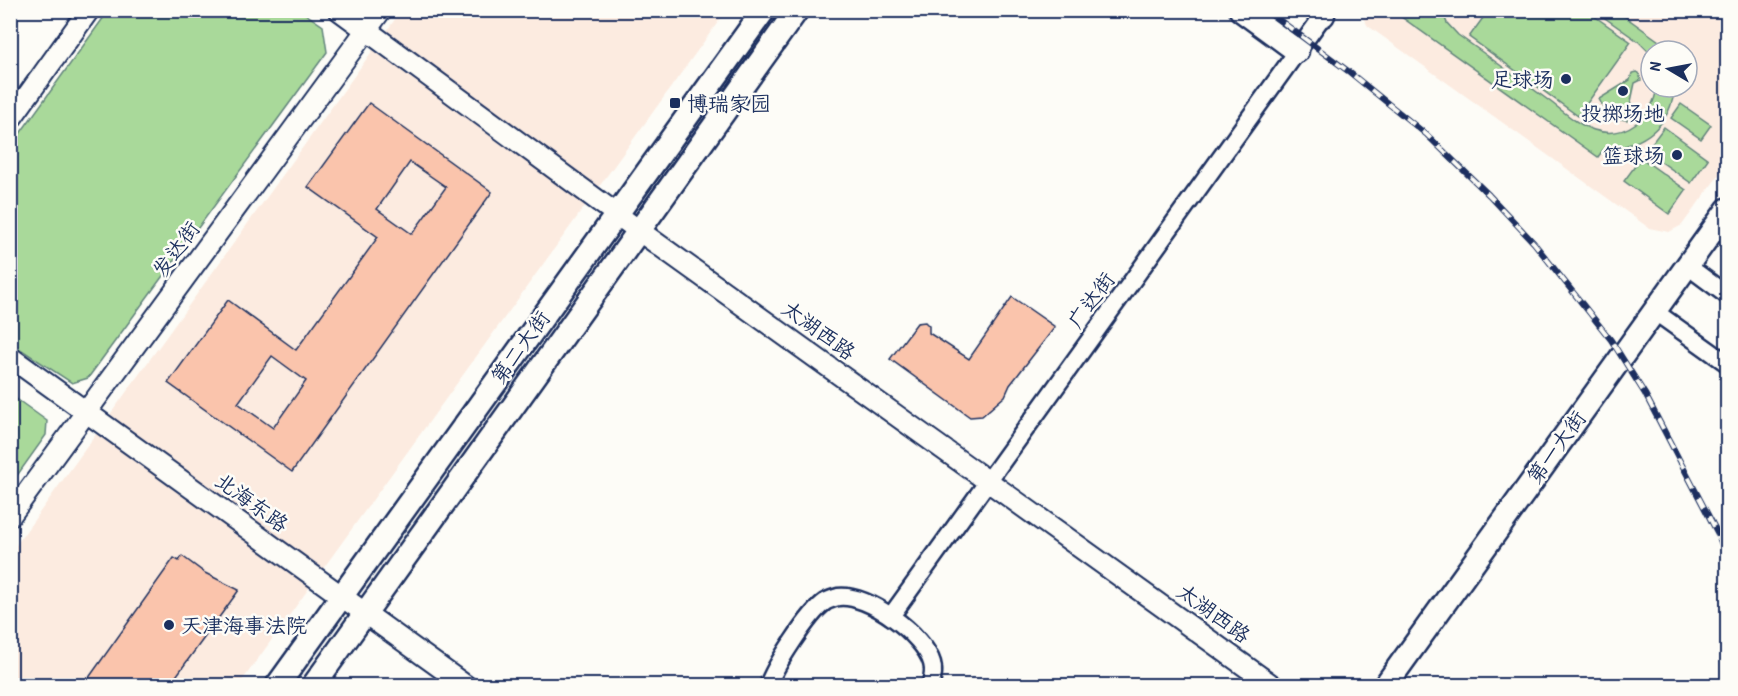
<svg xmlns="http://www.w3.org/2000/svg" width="1738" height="696" font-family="'Patrick Hand','LXGW WenKai TC',sans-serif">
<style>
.built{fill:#fcebe0;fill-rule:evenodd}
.green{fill:#a9d99a;stroke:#62847c;stroke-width:1.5}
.building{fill:#fac4ac;stroke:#1b2f5e;stroke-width:1.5;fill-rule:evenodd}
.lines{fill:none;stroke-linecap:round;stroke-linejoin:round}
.minor-casing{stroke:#1b2f5e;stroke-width:21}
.tertiary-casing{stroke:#1b2f5e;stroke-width:24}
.secondary-casing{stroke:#1b2f5e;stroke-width:27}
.minor{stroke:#fdfcf7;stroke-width:16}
.tertiary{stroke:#fdfcf7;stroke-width:20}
.secondary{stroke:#fdfcf7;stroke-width:22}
.rail-casing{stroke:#1b2f5e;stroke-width:6}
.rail{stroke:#fdfcf7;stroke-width:4;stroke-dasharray:11;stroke-linecap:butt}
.poi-dot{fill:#1b2f5e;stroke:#fdfcf7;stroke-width:2}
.labels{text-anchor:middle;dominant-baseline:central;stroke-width:5;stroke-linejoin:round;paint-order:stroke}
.poi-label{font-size:21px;fill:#1b2f5e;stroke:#fdfcf7;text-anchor:end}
.street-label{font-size:21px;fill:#1b2f5e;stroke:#fdfcf7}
</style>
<rect width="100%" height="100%" fill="#fdfcf7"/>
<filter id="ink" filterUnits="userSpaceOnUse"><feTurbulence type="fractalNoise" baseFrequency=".0167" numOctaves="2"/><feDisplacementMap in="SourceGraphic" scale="12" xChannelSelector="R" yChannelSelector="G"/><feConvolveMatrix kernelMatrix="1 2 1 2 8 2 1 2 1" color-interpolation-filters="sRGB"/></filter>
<g filter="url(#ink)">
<!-- built -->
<g class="built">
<path d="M 1361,10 L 1727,11 L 1727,164 L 1682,225 L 1669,232 L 1649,228 L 1368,26 L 1361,15 ZM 1651,51 L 1687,51 L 1687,87 L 1651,87 Z"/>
<path d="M 401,11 L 726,11 L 239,685 L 11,686 L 11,552 Z"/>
</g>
<!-- green -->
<g class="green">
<path d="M 109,10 L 301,11 L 323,26 L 327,52 L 88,378 L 72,383 L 11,343 L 11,146 Z"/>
<path d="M 1403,11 L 1442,11 L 1447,23 L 1458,35 C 1488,56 1518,78 1548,100 C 1562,110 1577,125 1594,130 C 1625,140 1653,117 1657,87 L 1675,87 C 1670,129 1642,146 1603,150 L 1598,157 L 1400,16 Z"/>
<path d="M 1587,11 L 1631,42 L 1578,116 L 1469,37 L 1488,11 Z"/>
<path d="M 1595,11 L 1617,11 L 1659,41 L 1667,51 L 1651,51 L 1651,54 L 1639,42 Z"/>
<path d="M 1636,72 L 1639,73 L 1641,80 L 1635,83 L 1627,120 C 1613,119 1605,112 1599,99 L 1630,80 L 1632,73 Z"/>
<path d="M 1681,104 L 1711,125 L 1701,139 L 1671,118 Z"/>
<path d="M 1664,127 L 1708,159 L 1691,183 L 1646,151 Z"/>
<path d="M 1641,158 L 1686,190 L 1669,214 L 1624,181 Z"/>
<path d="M 11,395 L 47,421 L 46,435 L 11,484 Z"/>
</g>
<!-- building -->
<g class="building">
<path d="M 369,103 L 492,192 L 292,472 L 168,383 L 228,300 L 296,350 L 378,237 L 308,187 ZM 410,162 L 446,187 L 412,234 L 377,209 ZM 272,356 L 306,381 L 273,428 L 238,403 Z"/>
<path d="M 1012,297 L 1055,327 L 1010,385 L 1005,396 L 982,416 L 970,417 L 890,359 L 917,323 L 925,322 L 929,326 L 929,333 L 969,359 Z"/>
<path d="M 182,556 L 205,573 L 239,590 L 169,686 L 83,686 L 174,558 L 179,561 Z"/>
</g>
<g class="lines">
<defs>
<g id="minor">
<path d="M 1697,273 L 1728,296"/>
<path d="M 1654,311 L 1728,364"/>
<path d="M 891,616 L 1327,10"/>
<path d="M 768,686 C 774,667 809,613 825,602 C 828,600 835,598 838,597 C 868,593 924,635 932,663 C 934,670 933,678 930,686"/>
</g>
<g id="tertiary">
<path d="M 339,10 L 638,230 L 1273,686"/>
<path d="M 10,120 L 89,10"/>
<path d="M 10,357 L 466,686"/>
<path d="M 10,516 L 381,10"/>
</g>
<g id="secondary">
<path d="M 1241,10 L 1297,51"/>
<path d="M 1316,10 L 1323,15"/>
<path d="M 277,686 L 764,10"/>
<path d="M 313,686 L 797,10"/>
<path d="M 1385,686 L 1728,209"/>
</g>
</defs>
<!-- minor casing -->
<use href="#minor" class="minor-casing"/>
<!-- tertiary casing -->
<use href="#tertiary" class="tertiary-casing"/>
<!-- secondary casing -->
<use href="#secondary" class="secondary-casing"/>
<!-- minor -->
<use href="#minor" class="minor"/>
<!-- tertiary -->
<use href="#tertiary" class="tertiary"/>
<!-- secondary -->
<use href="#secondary" class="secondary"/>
<defs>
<path id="rail" d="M 1266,10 L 1348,71 L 1427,135 L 1489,195 L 1534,243 L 1611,340 L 1645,394 L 1717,532 L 1728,560"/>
</defs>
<!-- rail casing -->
<use href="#rail" class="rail-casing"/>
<!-- rail -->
<use href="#rail" class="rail"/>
</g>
</g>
<!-- markers -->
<g class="poi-dot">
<circle cx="1566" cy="79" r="6"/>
<circle cx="1623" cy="91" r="6"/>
<rect x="669" y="97" width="12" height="12" rx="3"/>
<circle cx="1677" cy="155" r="6"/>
<circle cx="169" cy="625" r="6"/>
</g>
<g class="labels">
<!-- poi labels -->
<g class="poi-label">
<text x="1554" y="79">足球场</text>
<text x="687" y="103" text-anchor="start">博瑞家园</text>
<text x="1623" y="113" text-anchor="middle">投掷场地</text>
<text x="1665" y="155">篮球场</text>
<text x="181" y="625" text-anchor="start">天津海事法院</text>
</g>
<!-- street labels -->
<g class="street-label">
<text transform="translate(176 249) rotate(-54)">发达街</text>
<text transform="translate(1091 300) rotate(-54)">广达街</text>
<text transform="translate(819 330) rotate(36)">太湖西路</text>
<text transform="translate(520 347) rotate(-54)">第二大街</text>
<text transform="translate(1556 447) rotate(-54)">第一大街</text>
<text transform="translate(252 502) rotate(36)">北海东路</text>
<text transform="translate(1214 613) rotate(36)">太湖西路</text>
</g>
</g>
<!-- margin -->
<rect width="1738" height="696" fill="none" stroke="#fdfcf7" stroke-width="36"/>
<rect x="18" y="18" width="1702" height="660" fill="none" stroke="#1b2f5e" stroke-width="2" filter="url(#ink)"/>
<!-- north arrow -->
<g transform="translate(1669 69) rotate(280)"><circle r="28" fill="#fdfcf7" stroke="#a3aaba" stroke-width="1.5"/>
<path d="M0-4.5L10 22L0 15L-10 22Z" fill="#1b2f5e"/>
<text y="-9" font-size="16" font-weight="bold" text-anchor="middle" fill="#1b2f5e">N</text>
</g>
</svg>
